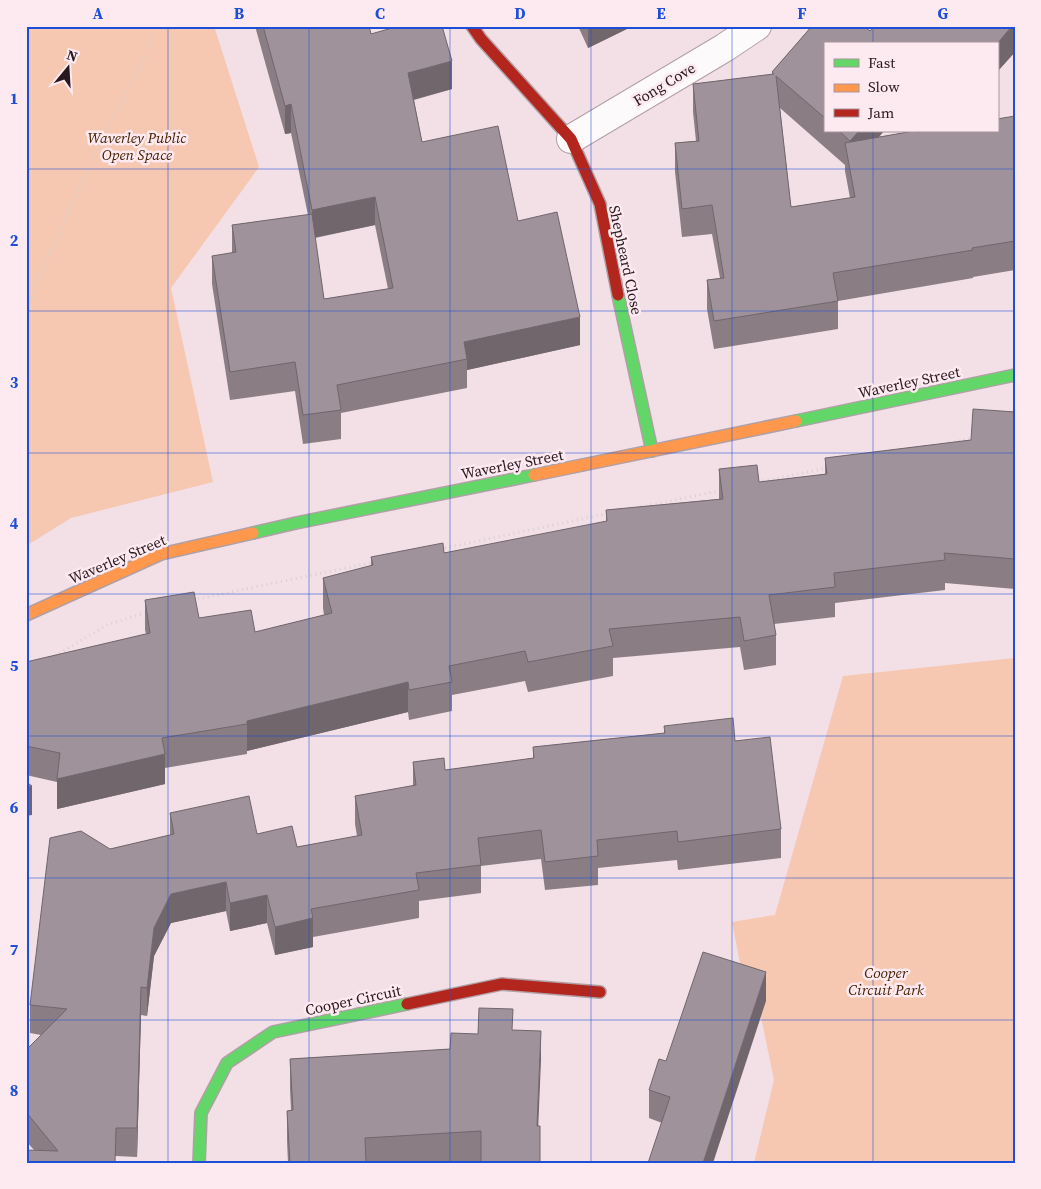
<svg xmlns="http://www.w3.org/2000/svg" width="1041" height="1189" font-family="'Source Serif 4',serif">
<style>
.green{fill:#f6c7b1}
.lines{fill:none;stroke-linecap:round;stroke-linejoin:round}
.street-casing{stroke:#b0a0a6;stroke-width:30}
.fast-casing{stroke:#b0a0a6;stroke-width:14}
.slow-casing{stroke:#b0a0a6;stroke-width:14}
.jam-casing{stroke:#b0a0a6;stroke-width:14}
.path{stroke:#d6d1d2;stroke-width:3;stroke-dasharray:1 4;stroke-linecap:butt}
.street{stroke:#fdfafb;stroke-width:28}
.fast{stroke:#63d668;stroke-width:11}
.slow{stroke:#ff974d;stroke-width:11}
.jam{stroke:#b3261e;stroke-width:11}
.wall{fill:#8a7e84;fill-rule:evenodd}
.shaded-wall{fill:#70666c}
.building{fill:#a0929a;stroke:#70666c}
.grid{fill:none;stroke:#1d4ed8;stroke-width:1;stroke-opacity:0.55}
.labels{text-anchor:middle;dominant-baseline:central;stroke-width:5;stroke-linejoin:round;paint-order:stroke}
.street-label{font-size:15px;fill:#28191f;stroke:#fceaf0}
.park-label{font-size:15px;font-style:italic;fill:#482304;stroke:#fceaf0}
.neatline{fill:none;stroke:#1d4ed8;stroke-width:2}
.grid-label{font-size:16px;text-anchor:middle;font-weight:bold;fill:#1d4ed8}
</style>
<rect width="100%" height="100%" fill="#f3dfe6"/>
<!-- green -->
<g class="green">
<path d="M 26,26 L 214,26 L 259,167 L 171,288 L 213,482 L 71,518 L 26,546 Z"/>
<path d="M 1015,658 L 1015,1163 L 754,1163 L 774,1080 L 753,978 L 743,979 L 732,922 L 775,915 L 843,676 Z"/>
</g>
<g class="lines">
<defs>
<path id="street" d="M 571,139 L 724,48 L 757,26"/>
<g id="fast">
<path d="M 618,295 L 652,451"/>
<path d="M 796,421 L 1015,375"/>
<path d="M 253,533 L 296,523 L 534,475"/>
<path d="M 199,1163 L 201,1113 L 227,1063 L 273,1032 L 407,1004"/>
</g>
<g id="slow">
<path d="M 534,475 L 796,421"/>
<path d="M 26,615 L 161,554 L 253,533"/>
</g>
<g id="jam">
<path d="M 472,26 L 481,39 L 571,139 L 600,204 L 618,295"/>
<path d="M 407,1004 L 502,984 L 600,992"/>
</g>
</defs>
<!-- street casing -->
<use href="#street" class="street-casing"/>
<!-- fast casing -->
<use href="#fast" class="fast-casing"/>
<!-- slow casing -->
<use href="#slow" class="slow-casing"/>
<!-- jam casing -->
<use href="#jam" class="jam-casing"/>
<!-- path -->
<g class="path">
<path d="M 26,311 L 44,267 L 91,162 L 148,49 L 154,26"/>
<path d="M 949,443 L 973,438"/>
<path d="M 758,482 L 828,468"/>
<path d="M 641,507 L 723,490"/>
<path d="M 440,549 L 610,513"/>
<path d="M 193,600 L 375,562"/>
<path d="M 55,656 L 107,625 L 148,612"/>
</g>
<!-- street -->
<use href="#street" class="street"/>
<!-- fast -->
<use href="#fast" class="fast"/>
<!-- slow -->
<use href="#slow" class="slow"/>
<!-- jam -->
<use href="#jam" class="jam"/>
</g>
<!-- wall -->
<g class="wall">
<path d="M 255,26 L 369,26 L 371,34 L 452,89 L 414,100 L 422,142 L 518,221 L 580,345 L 467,370 L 467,388 L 341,413 L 341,439 L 303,444 L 295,391 L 230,400 L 212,284 L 212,256 L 232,253 L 232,225 L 308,215 L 291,133 L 285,134 ZM 375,225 L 388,289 L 324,299 L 315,238 Z"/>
<path d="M 578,26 L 633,26 L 588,48 Z"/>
<path d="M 812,26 L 864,26 L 870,31 L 874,26 L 1015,26 L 1015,52 L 997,72 L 997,44 L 825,44 L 825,131 L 884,131 L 879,137 L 914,131 L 920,131 L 920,132 L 925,131 L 997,131 L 997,119 L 1015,116 L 1015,270 L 973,277 L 973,278 L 838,301 L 838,329 L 714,349 L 707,309 L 707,280 L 720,278 L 712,234 L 682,237 L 675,172 L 675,143 L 696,141 L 693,112 L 693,84 L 772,74 L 772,72 ZM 780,108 L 845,165 L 845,171 L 850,198 L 791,207 Z"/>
<path d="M 1015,412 L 1015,589 L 945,583 L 945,590 L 835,603 L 835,617 L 774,624 L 776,635 L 776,665 L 744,670 L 740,647 L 613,658 L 613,676 L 528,692 L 525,681 L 452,695 L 452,711 L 409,720 L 408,712 L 247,751 L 247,754 L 165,768 L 165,784 L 57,809 L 57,782 L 26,775 L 26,662 L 146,634 L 145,630 L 145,600 L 199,618 L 255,632 L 324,615 L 323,608 L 323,578 L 371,566 L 371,557 L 444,553 L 606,522 L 606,510 L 719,499 L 719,469 L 759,482 L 825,474 L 825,458 L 971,440 Z"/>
<path d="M 664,726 L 735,741 L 781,829 L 781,858 L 678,870 L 677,860 L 598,868 L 598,885 L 545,890 L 541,859 L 481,866 L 481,893 L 419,901 L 419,918 L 313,937 L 313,947 L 275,955 L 267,923 L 230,931 L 226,911 L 171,923 L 154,956 L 147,1016 L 141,1015 L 137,1157 L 116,1156 L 34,1150 L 26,1141 L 26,1050 L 41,1035 L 30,1033 L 30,1005 L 110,849 L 170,835 L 170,813 L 257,834 L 297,847 L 357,836 L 355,824 L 355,796 L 413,786 L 413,762 L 445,770 L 533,758 L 533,747 L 664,733 Z"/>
<path d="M 766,1001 L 662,1123 L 649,1118 L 649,1090 L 666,1061 Z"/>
<path d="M 513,1030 L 541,1060 L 481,1161 L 454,1163 L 288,1163 L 287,1141 L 287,1111 L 291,1110 L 290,1089 L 290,1059 L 450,1049 L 478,1034 Z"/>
</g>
<!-- shaded-wall -->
<g class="shaded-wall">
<path d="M 588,26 L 633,26 L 588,48 Z"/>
<path d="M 1012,26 L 1015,26 L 1015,52 L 997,72 L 997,44 Z"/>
<path d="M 452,61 L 452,89 L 408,101 L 408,73 Z"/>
<path d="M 291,104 L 291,133 L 285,134 L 285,106 Z"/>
<path d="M 859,131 L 884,131 L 850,169 L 850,141 Z"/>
<path d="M 375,197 L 375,225 L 312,238 L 312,210 Z"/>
<path d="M 580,317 L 580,345 L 467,370 L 467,359 L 464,342 Z"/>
<path d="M 408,682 L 408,712 L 247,751 L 247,721 Z"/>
<path d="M 165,754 L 165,784 L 57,809 L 57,779 Z"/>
<path d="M 32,786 L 32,815 L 26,816 L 26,787 Z"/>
<path d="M 226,882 L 226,911 L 171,923 L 154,956 L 147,1016 L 147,988 L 154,928 L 171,894 Z"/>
<path d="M 267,895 L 267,923 L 230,931 L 230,903 Z"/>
<path d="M 313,918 L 313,947 L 275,955 L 275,927 Z"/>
<path d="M 766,972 L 766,1001 L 713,1163 L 703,1163 Z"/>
<path d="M 141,987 L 141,1015 L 137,1157 L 137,1128 Z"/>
<path d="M 541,1031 L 541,1060 L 537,1156 L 537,1126 Z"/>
</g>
<!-- building -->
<g class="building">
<path d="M 263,26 L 369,26 L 371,34 L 399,26 L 442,26 L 452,61 L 408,73 L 422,142 L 498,126 L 518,221 L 557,212 L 580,317 L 464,342 L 467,359 L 337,385 L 341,410 L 303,415 L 295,362 L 230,372 L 212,256 L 236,252 L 232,225 L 312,214 L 324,299 L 393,288 L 375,197 L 312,210 L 291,104 L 285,106 Z"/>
<path d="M 812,26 L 864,26 L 870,31 L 874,26 L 1012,26 L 997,44 L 825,44 L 825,118 L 776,76 L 791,207 L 855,197 L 845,143 L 914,131 L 919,131 L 918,132 L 925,131 L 997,131 L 997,119 L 1015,116 L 1015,241 L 972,248 L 973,250 L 833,273 L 838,301 L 714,321 L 707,280 L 724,278 L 712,205 L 682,209 L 675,143 L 699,141 L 693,84 L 774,74 L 772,72 Z"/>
<path d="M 839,131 L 859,131 L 850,141 Z"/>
<path d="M 973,409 L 1015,412 L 1015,559 L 944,553 L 945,560 L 834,573 L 835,587 L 769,595 L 776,635 L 744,641 L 740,617 L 609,629 L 613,646 L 528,662 L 525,651 L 449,666 L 452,682 L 409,690 L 408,682 L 247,721 L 247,724 L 162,738 L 165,754 L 57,779 L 60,753 L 26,746 L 26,662 L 150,633 L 145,600 L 194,592 L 199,618 L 251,610 L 255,632 L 332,613 L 323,578 L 373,565 L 371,557 L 443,543 L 444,553 L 607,521 L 606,510 L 723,499 L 719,469 L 757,465 L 759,482 L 827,474 L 825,458 L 971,440 Z"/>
<path d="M 733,718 L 735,741 L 770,737 L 781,829 L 678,842 L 677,831 L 597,840 L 598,856 L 545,862 L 541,830 L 478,838 L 481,865 L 416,873 L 419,890 L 311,909 L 313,918 L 275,927 L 267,895 L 230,903 L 226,882 L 171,894 L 154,928 L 147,988 L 141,987 L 137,1128 L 116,1128 L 115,1163 L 26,1163 L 26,1150 L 58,1151 L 26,1112 L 26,1050 L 67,1009 L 30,1005 L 50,838 L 81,831 L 110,849 L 174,834 L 170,813 L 249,796 L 257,834 L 292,826 L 297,847 L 362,835 L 355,796 L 416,785 L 413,762 L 444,758 L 445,770 L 534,758 L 533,747 L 665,733 L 664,726 Z"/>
<path d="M 26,782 L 32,786 L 26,787 Z"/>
<path d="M 703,952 L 766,972 L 703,1163 L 648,1163 L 670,1097 L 649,1090 L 659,1059 L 666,1061 Z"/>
<path d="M 479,1008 L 513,1009 L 512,1030 L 541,1031 L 537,1126 L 540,1126 L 540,1163 L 481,1163 L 481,1131 L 365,1138 L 366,1163 L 290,1163 L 287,1111 L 293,1110 L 290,1059 L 450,1049 L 451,1033 L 478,1034 Z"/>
</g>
<!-- grid -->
<path class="grid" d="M 168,26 L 168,1163M 309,26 L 309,1163M 450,26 L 450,1163M 591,26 L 591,1163M 732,26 L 732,1163M 873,26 L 873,44M 873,131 L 873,1163M 26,169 L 1015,169M 26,311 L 1015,311M 26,453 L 1015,453M 26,594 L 1015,594M 26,736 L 1015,736M 26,878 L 1015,878M 26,1020 L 1015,1020"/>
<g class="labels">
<!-- street labels -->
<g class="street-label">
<text transform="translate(664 84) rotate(-31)">Fong Cove</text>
<text transform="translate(626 260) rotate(78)">Shepheard Close</text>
<text transform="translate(909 382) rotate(-12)">Waverley Street</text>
<text transform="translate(512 464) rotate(-11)">Waverley Street</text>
<text transform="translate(117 559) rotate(-23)">Waverley Street</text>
<text transform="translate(353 1000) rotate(-12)">Cooper Circuit</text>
</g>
<!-- park labels -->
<g class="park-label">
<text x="137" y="137">Waverley Public<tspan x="137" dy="17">Open Space</tspan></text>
<text x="886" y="972">Cooper<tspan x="886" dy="17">Circuit Park</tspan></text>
</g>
</g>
<!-- border -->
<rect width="1041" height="1189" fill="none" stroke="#fceaf0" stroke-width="55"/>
<!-- legend -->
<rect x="824" y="42" width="175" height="90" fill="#fceaf0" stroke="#a7969c"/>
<rect x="834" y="59" width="25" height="8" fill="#63d668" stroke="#a7969c"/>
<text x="868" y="68" font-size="15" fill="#28191f">Fast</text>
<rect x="834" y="84" width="25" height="8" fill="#ff974d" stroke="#a7969c"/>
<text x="868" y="92" font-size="15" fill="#28191f">Slow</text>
<rect x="834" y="109" width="25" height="8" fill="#b3261e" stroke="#a7969c"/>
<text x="868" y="118" font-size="15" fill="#28191f">Jam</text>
<!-- north arrow -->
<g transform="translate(68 68) rotate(18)" stroke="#fceaf0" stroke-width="4" paint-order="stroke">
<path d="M0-4L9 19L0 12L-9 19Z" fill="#28191f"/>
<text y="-8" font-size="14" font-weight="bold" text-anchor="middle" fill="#28191f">N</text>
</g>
<rect x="28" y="28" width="986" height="1134" class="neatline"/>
<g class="grid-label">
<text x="98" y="19">A</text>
<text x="239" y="19">B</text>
<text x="380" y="19">C</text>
<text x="520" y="19">D</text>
<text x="661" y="19">E</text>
<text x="802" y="19">F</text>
<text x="943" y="19">G</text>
<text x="14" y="104">1</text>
<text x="14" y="246">2</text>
<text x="14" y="388">3</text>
<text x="14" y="529">4</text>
<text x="14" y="671">5</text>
<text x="14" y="813">6</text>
<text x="14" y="955">7</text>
<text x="14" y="1096">8</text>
</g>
</svg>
